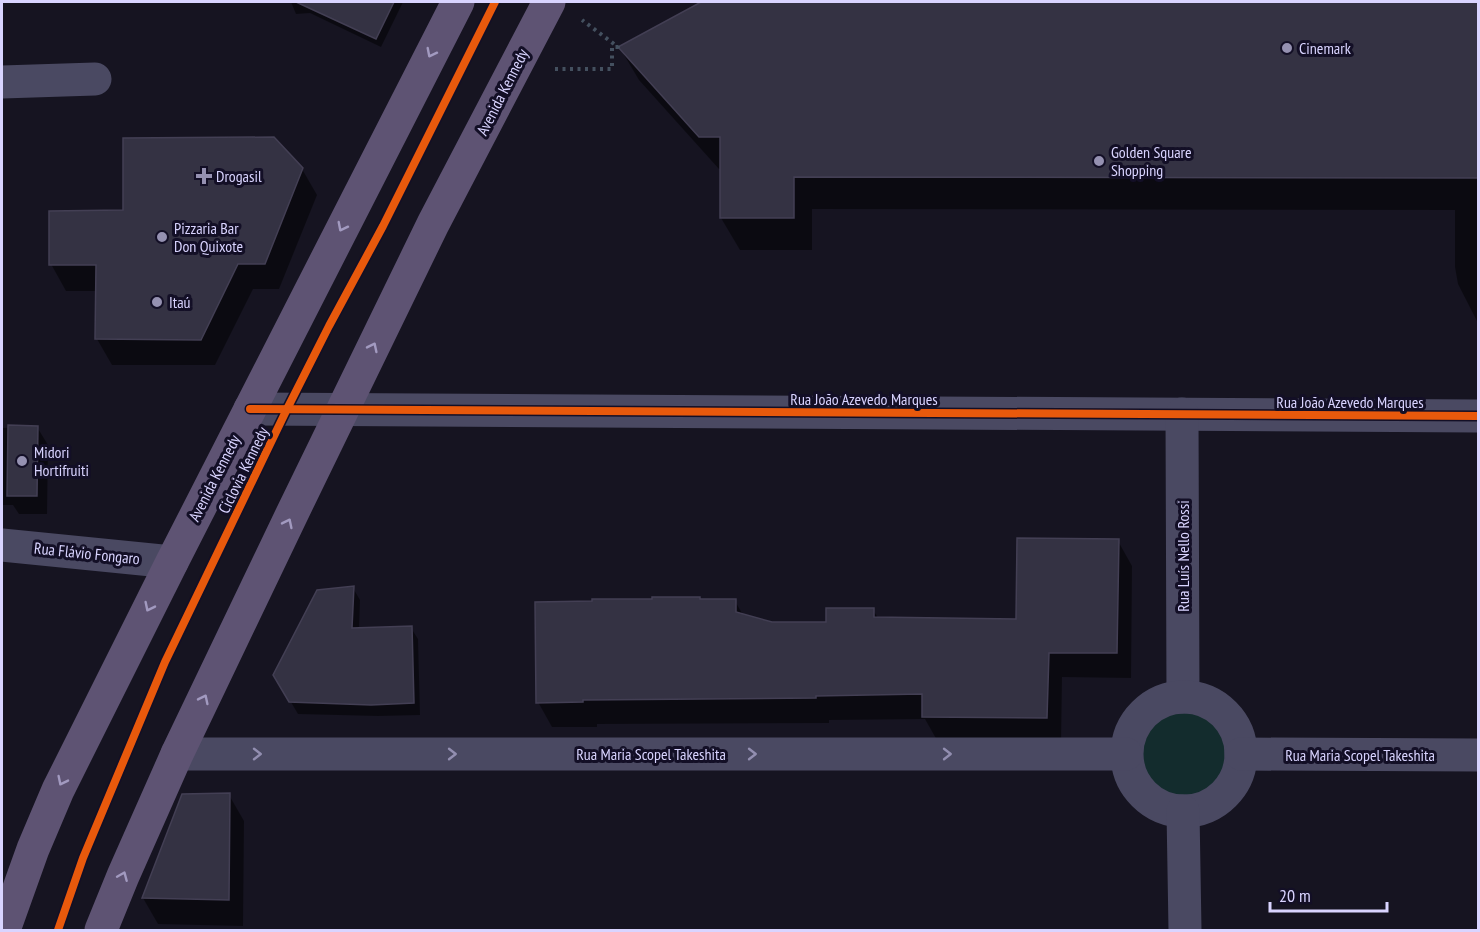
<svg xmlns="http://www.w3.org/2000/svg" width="1480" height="932" font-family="'PT Sans Narrow',sans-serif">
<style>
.green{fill:#132c2d}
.shadow{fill:#0007}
.building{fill:#343243;stroke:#433f54;stroke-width:1.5}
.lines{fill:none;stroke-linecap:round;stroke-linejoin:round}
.path{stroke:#44505f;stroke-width:4;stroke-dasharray:3 4.5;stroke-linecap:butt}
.street{stroke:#4a4962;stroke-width:33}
.primary{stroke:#5e5373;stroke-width:33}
.cycleway-casing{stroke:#130f26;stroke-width:11}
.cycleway{stroke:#e8590c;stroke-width:8}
.oneway{stroke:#a29ac0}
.oneway2{stroke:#928eb0}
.poi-dot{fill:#9591b1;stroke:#130f26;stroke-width:2}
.labels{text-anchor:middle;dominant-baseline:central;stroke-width:6;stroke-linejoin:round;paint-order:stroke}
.poi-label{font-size:16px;fill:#d9d4ff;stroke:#130f26;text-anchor:start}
.street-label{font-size:16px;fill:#d9d4ff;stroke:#130f26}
</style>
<rect width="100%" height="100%" fill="#161421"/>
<!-- green -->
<circle class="green" cx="1184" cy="755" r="44"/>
<!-- shadow -->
<g class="shadow">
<path d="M 291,2 L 403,2 L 381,47 L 310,13 L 296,14 Z"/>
<path d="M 701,2 L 1478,2 L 1478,323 L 1458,284 L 1455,267 L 1455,210 L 812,209 L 812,250 L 740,250 L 721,218 L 721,169 L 719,169 L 639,80 L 620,48 L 701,3 Z"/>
<path d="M 302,169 L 317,195 L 279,289 L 253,289 L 215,365 L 112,365 L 97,339 L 97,291 L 66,291 L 51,264 L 125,212 Z"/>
<path d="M 37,427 L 48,445 L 47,514 L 19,514 L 13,505 L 2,505 L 2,428 Z"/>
<path d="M 1118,541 L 1132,566 L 1131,678 L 1062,677 L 1061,743 L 938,742 L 925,719 L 829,720 L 829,723 L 597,724 L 597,727 L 552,727 L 538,702 L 701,601 L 735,601 L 743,615 L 772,624 L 827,624 L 873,610 L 878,618 L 1018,620 Z"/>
<path d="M 353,588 L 360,600 L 359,629 L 411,628 L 418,639 L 420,715 L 378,716 L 298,714 L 275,675 Z"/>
<path d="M 229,795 L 244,821 L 243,926 L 158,924 L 143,898 Z"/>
</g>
<!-- building -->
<g class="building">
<path d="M 296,2 L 394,2 L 376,39 Z"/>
<path d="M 701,2 L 1479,2 L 1479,178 L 794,177 L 794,218 L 720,218 L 720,137 L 699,137 L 618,47 Z"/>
<path d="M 274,137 L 303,168 L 265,264 L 238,264 L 201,340 L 95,339 L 96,265 L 49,265 L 49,211 L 123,210 L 123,138 Z"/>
<path d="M 8,425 L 38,426 L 37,496 L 7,496 Z"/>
<path d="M 1017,538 L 1119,539 L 1117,653 L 1049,653 L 1047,718 L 922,717 L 922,694 L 816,696 L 816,698 L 583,700 L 583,702 L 536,703 L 535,602 L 592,601 L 592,599 L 652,599 L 652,597 L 700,597 L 700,599 L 736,599 L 736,612 L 772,622 L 826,622 L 826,608 L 874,608 L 874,617 L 1016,619 Z"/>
<path d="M 354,586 L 352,628 L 412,626 L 414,703 L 371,705 L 289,702 L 273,675 L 317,590 Z"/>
<path d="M 230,793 L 229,900 L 142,898 L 182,794 Z"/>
</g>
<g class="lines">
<!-- path -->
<path class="path" d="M 555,69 L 612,69 L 612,47 L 618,47 L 582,20"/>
<!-- street -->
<g class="street">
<path d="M 2,82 L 95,79"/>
<path d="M 250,409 L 1478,416"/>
<path d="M 1182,414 L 1183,697"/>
<path d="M 2,545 L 172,562"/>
<circle cx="1184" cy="754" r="57"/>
<path d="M 177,754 L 1126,754"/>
<path d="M 1241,754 L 1478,755"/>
<path d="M 1183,811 L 1185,930"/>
</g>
<!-- primary -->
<g class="primary">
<path d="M 4,930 L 33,849 L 58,790 L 172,562 L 458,2"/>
<path d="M 101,930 L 123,876 L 177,754 L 291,516 L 433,224 L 549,2"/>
</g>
<defs>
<g id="cycleway">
<path d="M 250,409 L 1478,416"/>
<path d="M 58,930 L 83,858 L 165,662 L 287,409 L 329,326 L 383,226 L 495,2"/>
</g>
</defs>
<!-- cycleway casing -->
<use href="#cycleway" class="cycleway-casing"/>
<!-- cycleway -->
<use href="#cycleway" class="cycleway"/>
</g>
<!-- one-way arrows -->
<defs><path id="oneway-chevron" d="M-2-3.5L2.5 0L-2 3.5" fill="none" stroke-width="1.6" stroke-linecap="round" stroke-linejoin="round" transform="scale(1.5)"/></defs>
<g class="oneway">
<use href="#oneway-chevron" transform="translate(431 53) rotate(117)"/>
<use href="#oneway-chevron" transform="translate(342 227) rotate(117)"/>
<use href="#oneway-chevron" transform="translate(373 347) rotate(-64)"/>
<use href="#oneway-chevron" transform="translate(288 523) rotate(-64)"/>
<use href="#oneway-chevron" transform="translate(149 607) rotate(116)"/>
<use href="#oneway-chevron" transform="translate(204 699) rotate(-64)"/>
<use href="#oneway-chevron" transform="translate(62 781) rotate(116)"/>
<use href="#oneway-chevron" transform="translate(123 876) rotate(-67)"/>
</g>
<g class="oneway2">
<use href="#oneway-chevron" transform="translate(257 754)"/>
<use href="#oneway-chevron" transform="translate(452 754)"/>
<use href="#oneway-chevron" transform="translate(752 754)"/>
<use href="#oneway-chevron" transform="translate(947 754)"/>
</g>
<!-- markers -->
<g class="poi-dot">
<circle cx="1287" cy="48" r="6"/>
<circle cx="1099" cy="161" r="6"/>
<path d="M201 167h6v6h6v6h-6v6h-6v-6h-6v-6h6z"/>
<circle cx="162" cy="237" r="6"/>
<circle cx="157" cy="302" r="6"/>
<circle cx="22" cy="461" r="6"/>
</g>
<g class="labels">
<!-- poi labels -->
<g class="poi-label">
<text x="1299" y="48">Cinemark</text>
<text x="1111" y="152">Golden Square<tspan x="1111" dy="18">Shopping</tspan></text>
<text x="216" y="176">Drogasil</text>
<text x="174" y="228">Pizzaria Bar<tspan x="174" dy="18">Don Quixote</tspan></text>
<text x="169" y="302">Itaú</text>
<text x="34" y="452">Midori<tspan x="34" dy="18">Hortifruiti</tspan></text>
</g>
<!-- street labels -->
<g class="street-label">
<text transform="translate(502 92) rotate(-63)">Avenida Kennedy</text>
<text x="864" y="399">Rua João Azevedo Marques</text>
<text x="1350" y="402">Rua João Azevedo Marques</text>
<text transform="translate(243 470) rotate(-64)">Ciclovia Kennedy</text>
<text transform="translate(214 478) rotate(-63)">Avenida Kennedy</text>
<text transform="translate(87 553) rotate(6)">Rua Flávio Fongaro</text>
<text transform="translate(1183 556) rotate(-90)">Rua Luís Nello Rossi</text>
<text x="651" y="754">Rua Maria Scopel Takeshita</text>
<text x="1360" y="755">Rua Maria Scopel Takeshita</text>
</g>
</g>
<!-- border -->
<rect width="1480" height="932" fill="none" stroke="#d9d4ff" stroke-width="6"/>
<!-- scale -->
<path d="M1270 902v9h117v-9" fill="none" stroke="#d9d4ff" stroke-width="3"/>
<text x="1279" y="902" font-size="18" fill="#d9d4ff" stroke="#130f26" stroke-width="4.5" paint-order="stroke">20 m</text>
</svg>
